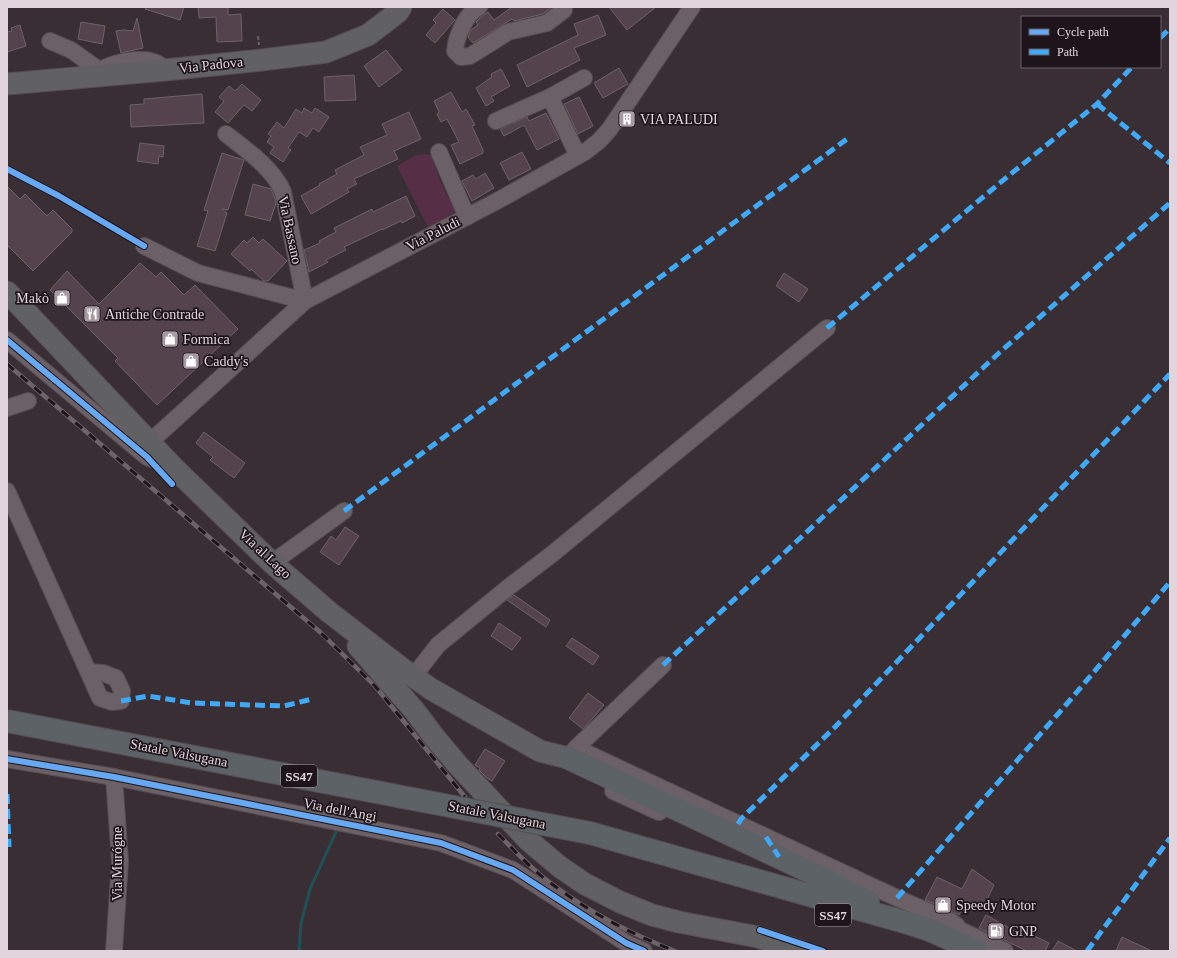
<svg xmlns="http://www.w3.org/2000/svg" width="1177" height="958" font-family="'Times New Roman',serif">
<style>
.green{fill:#562f47}
.lines{fill:none;stroke-linecap:round;stroke-linejoin:round}
.stream{stroke:#1f5256;stroke-width:3}
.building{fill:#54434d;stroke:#6d6268}
.minor-casing{stroke:#564c52;stroke-width:18}
.major-casing{stroke:#564c52;stroke-width:23}
.highway-casing{stroke:#564c52;stroke-width:24}
.path{stroke:#696165;stroke-width:2;stroke-dasharray:4 2;stroke-linecap:butt}
.minor{stroke:#6a6065;stroke-width:16}
.major{stroke:#616164;stroke-width:21}
.highway{stroke:#5c6266;stroke-width:22}
.rail-casing{stroke:#6c6469;stroke-width:4.5}
.rail{stroke:#1e151a;stroke-width:3;stroke-dasharray:9;stroke-linecap:butt}
.highway-bridge-casing{stroke:#564c52;stroke-width:24;stroke-linecap:butt}
.highway-bridge{stroke:#5c6266;stroke-width:22}
.quiet{stroke:#3fa9f5;stroke-width:5;stroke-dasharray:10 5;stroke-linecap:butt}
.cycleway-casing{stroke:#1e151a;stroke-width:8}
.cycleway{stroke:#66a8f1;stroke-width:6}
.labels{text-anchor:middle;dominant-baseline:central;stroke-width:3.5;stroke-linejoin:round;paint-order:stroke}
.shield{fill:#1e151a;stroke:#a79ba2;stroke-width:1}
.shield-label{font-size:13px;font-weight:bold;fill:#e2d4dc}
.street-label{font-size:14px;fill:#e2d4dc;stroke:#1e151a}
.poi-label{font-size:14px;fill:#e2d4dc;stroke:#1e151a;text-anchor:start}
</style>
<rect width="100%" height="100%" fill="#392e34"/>
<!-- green -->
<path class="green" d="M 424,154 L 431,155 C 438,176 444,192 456,211 L 430,227 L 427,225 L 397,166 L 416,155 Z"/>
<g class="lines">
<!-- stream -->
<path class="stream" d="M 299,951 L 301,923 L 310,889 L 336,832"/>
</g>
<!-- building -->
<g class="building">
<path d="M 146,7 L 184,7 L 180,20 L 145,9 Z"/>
<path d="M 198,7 L 228,7 L 228,15 L 241,14 L 242,41 L 217,42 L 216,17 L 199,18 Z"/>
<path d="M 512,7 L 552,7 L 543,14 L 514,21 L 512,19 L 473,43 L 468,37 L 471,30 L 478,25 L 476,22 L 480,18 L 488,12 L 494,20 Z"/>
<path d="M 609,7 L 656,7 L 627,30 Z"/>
<path d="M 443,9 L 455,20 L 435,43 L 426,35 L 436,23 L 433,20 Z"/>
<path d="M 598,15 L 606,35 L 574,48 L 580,60 L 527,87 L 517,65 L 578,35 L 574,24 Z"/>
<path d="M 137,18 L 143,48 L 121,53 L 116,31 L 124,30 L 133,31 Z"/>
<path d="M 81,22 L 105,26 L 102,44 L 78,39 Z"/>
<path d="M 20,25 L 26,46 L 7,52 L 7,32 L 12,31 L 11,28 Z"/>
<path d="M 386,50 L 402,70 L 379,87 L 364,66 Z"/>
<path d="M 619,68 L 628,84 L 603,98 L 594,83 Z"/>
<path d="M 501,69 L 510,86 L 491,97 L 494,101 L 486,106 L 476,88 L 492,77 L 491,74 Z"/>
<path d="M 354,75 L 356,100 L 325,101 L 324,77 Z"/>
<path d="M 242,84 L 261,100 L 252,111 L 244,105 L 228,123 L 215,112 L 224,101 L 219,97 L 229,86 L 235,91 Z"/>
<path d="M 451,92 L 462,112 L 466,109 L 475,125 L 472,126 L 483,150 L 483,153 L 460,164 L 451,145 L 459,142 L 447,119 L 441,122 L 437,114 L 439,112 L 434,101 Z"/>
<path d="M 202,94 L 204,123 L 131,127 L 130,105 L 144,104 L 144,99 Z"/>
<path d="M 579,97 L 593,126 L 578,134 L 564,104 Z"/>
<path d="M 304,108 L 312,113 L 315,108 L 329,117 L 319,132 L 313,128 L 307,137 L 299,132 L 288,148 L 291,150 L 283,162 L 270,153 L 274,147 L 267,142 L 271,136 L 268,134 L 277,122 L 284,128 L 296,109 L 302,113 Z"/>
<path d="M 409,112 L 421,139 L 394,151 L 398,159 L 354,179 L 357,184 L 347,189 L 349,192 L 311,214 L 301,196 L 320,185 L 319,184 L 337,174 L 335,170 L 364,155 L 360,147 L 387,135 L 382,124 Z"/>
<path d="M 546,113 L 559,139 L 537,150 L 524,125 L 504,136 L 500,129 L 527,117 L 529,121 Z"/>
<path d="M 140,143 L 164,146 L 163,157 L 159,156 L 158,164 L 137,161 Z"/>
<path d="M 522,152 L 531,169 L 509,180 L 500,163 Z"/>
<path d="M 222,153 L 244,160 L 228,210 L 222,209 L 227,213 L 215,251 L 197,246 L 208,211 L 204,210 Z"/>
<path d="M 485,173 L 494,188 L 472,201 L 462,181 L 473,175 L 476,179 Z"/>
<path d="M 253,184 L 271,189 L 274,195 L 276,203 L 270,221 L 245,215 Z"/>
<path d="M 7,186 L 20,199 L 25,194 L 47,216 L 53,210 L 72,229 L 72,232 L 33,271 L 7,245 Z"/>
<path d="M 406,196 L 415,216 L 402,223 L 401,221 L 382,230 L 382,229 L 344,247 L 346,250 L 326,260 L 328,262 L 309,272 L 304,250 L 320,243 L 319,241 L 336,232 L 334,228 L 372,209 L 373,212 Z"/>
<path d="M 253,237 L 259,243 L 263,239 L 287,261 L 268,281 L 264,281 L 251,269 L 250,271 L 231,254 L 244,240 L 247,243 Z"/>
<path d="M 140,263 L 156,277 L 161,272 L 184,295 L 195,285 L 238,329 L 157,405 L 115,361 L 118,358 L 50,290 L 67,271 L 99,304 Z"/>
<path d="M 784,273 L 808,289 L 799,302 L 776,286 Z"/>
<path d="M 204,432 L 245,463 L 234,478 L 210,460 L 213,457 L 196,443 Z"/>
<path d="M 345,527 L 359,536 L 339,565 L 320,552 L 331,536 L 336,540 Z"/>
<path d="M 514,595 L 550,620 L 546,627 L 507,600 Z"/>
<path d="M 499,623 L 521,638 L 512,650 L 491,636 Z"/>
<path d="M 572,638 L 599,656 L 593,665 L 566,646 Z"/>
<path d="M 588,693 L 604,705 L 593,718 L 583,729 L 569,718 Z"/>
<path d="M 485,749 L 505,761 L 492,781 L 487,778 L 479,770 L 480,768 L 475,765 Z"/>
<path d="M 972,869 L 994,885 L 982,910 L 966,902 L 959,915 L 925,900 L 937,877 L 962,889 Z"/>
<path d="M 986,915 L 1022,935 L 1024,931 L 1049,943 L 1045,951 L 1027,951 L 979,928 Z"/>
<path d="M 1122,937 L 1152,951 L 1116,951 Z"/>
<path d="M 1058,941 L 1077,951 L 1052,951 Z"/>
</g>
<g class="lines">
<defs>
<g id="minor">
<path d="M 479,7 C 466,13 456,37 455,51 L 461,57 L 470,56 L 508,32 L 547,23 L 564,10"/>
<path d="M 50,41 L 71,50 L 106,75"/>
<path d="M 100,70 C 116,62 152,52 165,70"/>
<path d="M 550,97 L 578,156"/>
<path d="M 496,121 L 550,97 L 584,78"/>
<path d="M 439,152 L 467,217"/>
<path d="M 144,246 L 198,273 L 305,301 L 283,192 C 273,168 245,149 226,134"/>
<path d="M 7,340 L 147,457 L 171,466"/>
<path d="M 7,408 L 28,401"/>
<path d="M 150,442 L 305,301 L 497,201 L 585,152 L 599,141 L 609,130 L 692,7"/>
<path d="M 7,491 L 100,698 L 112,702 L 121,701 L 122,691 L 116,678 L 103,673 L 89,672"/>
<path d="M 272,563 L 344,511"/>
<path d="M 413,677 L 438,645 L 510,586 L 551,555 L 827,328"/>
<path d="M 576,748 L 663,665"/>
<path d="M 568,758 L 576,748 L 897,898 L 950,921 L 956,925 L 960,930"/>
<path d="M 7,759 L 114,777 L 441,843 L 513,870 L 626,943 L 644,951"/>
<path d="M 114,777 L 120,861 L 114,951"/>
<path d="M 613,791 L 659,812"/>
<path d="M 950,928 L 960,930 L 1005,951"/>
</g>
<g id="major">
<path d="M 7,84 L 165,70 L 262,60 L 326,52 L 368,35 L 398,12 L 401,7"/>
<path d="M 7,292 L 173,467 L 272,563 L 329,612 L 404,670 L 431,689 L 540,751 L 568,758"/>
<path d="M 358,646 L 414,710 L 435,738 L 457,764 L 528,840 L 560,867 L 585,884 L 620,902 L 652,915 L 679,922 L 758,937 L 801,951"/>
</g>
<g id="highway">
<path d="M 568,758 L 825,879 L 868,902"/>
<path d="M 590,833 L 908,923 L 927,929 L 977,951"/>
</g>
</defs>
<!-- minor casing -->
<use href="#minor" class="minor-casing"/>
<!-- major casing -->
<use href="#major" class="major-casing"/>
<!-- highway casing -->
<use href="#highway" class="highway-casing"/>
<!-- path -->
<path class="path" d="M 258,36 L 259,45"/>
<!-- minor -->
<use href="#minor" class="minor"/>
<!-- major -->
<use href="#major" class="major"/>
<!-- highway -->
<use href="#highway" class="highway"/>
<defs>
<g id="rail">
<path d="M 7,364 L 320,632 L 375,686 L 465,797"/>
<path d="M 498,834 C 515,851 532,870 552,884 C 589,912 631,934 675,951"/>
</g>
</defs>
<!-- rail casing -->
<use href="#rail" class="rail-casing"/>
<!-- rail -->
<use href="#rail" class="rail"/>
<defs>
<path id="highway-bridge" d="M 7,721 L 590,833"/>
</defs>
<!-- highway-bridge casing -->
<use href="#highway-bridge" class="highway-bridge-casing"/>
<!-- highway-bridge -->
<use href="#highway-bridge" class="highway-bridge"/>
<!-- quiet -->
<g class="quiet">
<path d="M 1160,38 L 1170,28"/>
<path d="M 1097,104 L 1170,163"/>
<path d="M 827,328 L 1007,177 L 1097,104 L 1132,67"/>
<path d="M 344,511 L 847,139"/>
<path d="M 663,665 L 738,596 L 1000,352 L 1170,203"/>
<path d="M 121,701 L 148,696 L 192,703 L 284,706 L 312,699"/>
<path d="M 7,794 L 9,847"/>
<path d="M 738,824 L 741,819 L 835,727 L 1170,374"/>
<path d="M 766,837 L 779,857"/>
<path d="M 897,898 L 1071,699 L 1170,582"/>
<path d="M 1087,951 L 1170,838"/>
</g>
<defs>
<g id="cycleway">
<path d="M 7,169 L 59,196 L 144,246"/>
<path d="M 7,340 L 147,457 L 172,484"/>
<path d="M 7,759 L 114,777 L 441,843 L 513,870 L 626,943 L 644,951"/>
<path d="M 760,930 L 823,951"/>
</g>
</defs>
<!-- cycleway casing -->
<use href="#cycleway" class="cycleway-casing"/>
<!-- cycleway -->
<use href="#cycleway" class="cycleway"/>
</g>
<!-- icons -->
<defs>
<symbol id="building-square" viewBox="-11 -11 22 22"><rect x="-9" y="-9" width="18" height="18" rx="4" fill="#a79aa1" stroke="#1e151a"/><path d="M-4-6H4V6H1V3H-1V6H-4ZM-2.5-4.3h1.7v1.8h-1.7ZM.8-4.3h1.7v1.8H.8ZM-2.5-1h1.7V.8h-1.7ZM.8-1h1.7V.8H.8Z" fill="#fff"/></symbol>
<symbol id="shop-square" viewBox="-11 -11 22 22"><rect x="-9" y="-9" width="18" height="18" rx="4" fill="#a79aa1" stroke="#1e151a"/><path d="M-5-2.5h2.3a2.7 3.5 0 0 1 5.4 0H5L5.5 6h-11ZM-1.5-2.5h3a1.5 2.3 0 0 0-3 0Z" fill="#fff"/></symbol>
<symbol id="restaurant-square" viewBox="-11 -11 22 22"><rect x="-9" y="-9" width="18" height="18" rx="4" fill="#a79aa1" stroke="#1e151a"/><path d="M-5-6h1v4h1v-4h1v4h1v-4h1v5L-1.5 .5V6h-2V.5L-5-1ZM5-6V6H3V1.5H1.5Q1.5-4 5-6Z" fill="#fff"/></symbol>
<symbol id="fuel-square" viewBox="-11 -11 22 22"><rect x="-9" y="-9" width="18" height="18" rx="4" fill="#a79aa1" stroke="#1e151a"/><path d="M-5.5-6h7V0h2V4h1.3V-2.5L3-4.5l.8-.8L6-3V5H2.5V1h-1V6h-7ZM-4.2-4.7v3.2H.2V-4.7Z" fill="#fff"/></symbol>
</defs>
<g fill-rule="evenodd">
<use href="#building-square" x="617" y="109" width="20" height="20"/>
<use href="#shop-square" x="52" y="288" width="20" height="20"/>
<use href="#restaurant-square" x="82" y="304" width="20" height="20"/>
<use href="#shop-square" x="160" y="329" width="20" height="20"/>
<use href="#shop-square" x="181" y="351" width="20" height="20"/>
<use href="#shop-square" x="933" y="895" width="20" height="20"/>
<use href="#fuel-square" x="986" y="921" width="20" height="20"/>
</g>
<g class="labels">
<!-- shield labels -->
<g class="shield">
<rect x="281" y="765" width="36" height="22" rx="3"/>
<rect x="815" y="904" width="36" height="22" rx="3"/>
</g>
<g class="shield-label">
<text x="299" y="776">SS47</text>
<text x="833" y="915">SS47</text>
</g>
<!-- street labels -->
<g class="street-label">
<text transform="translate(211 65) rotate(-6)">Via Padova</text>
<text transform="translate(290 230) rotate(78)">Via Bassano</text>
<text transform="translate(433 234) rotate(-27)">Via Paludi</text>
<text transform="translate(265 554) rotate(43)">Via al Lago</text>
<text transform="translate(179 753) rotate(11)">Statale Valsugana</text>
<text transform="translate(340 810) rotate(11)">Via dell'Angi</text>
<text transform="translate(497 815) rotate(11)">Statale Valsugana</text>
<text transform="translate(117 864) rotate(-90)">Via Murógne</text>
</g>
<!-- poi labels -->
<g class="poi-label">
<text x="640" y="119">VIA PALUDI</text>
<text x="49" y="298" text-anchor="end">Makò</text>
<text x="105" y="314">Antiche Contrade</text>
<text x="183" y="339">Formica</text>
<text x="204" y="361">Caddy's</text>
<text x="956" y="905">Speedy Motor</text>
<text x="1009" y="931">GNP</text>
</g>
</g>
<!-- border -->
<rect width="1177" height="958" fill="none" stroke="#e2d4dc" stroke-width="16"/>
<!-- legend -->
<rect x="1021" y="16" width="140" height="52" fill="#1e151a" stroke="#6c6168"/>
<rect x="1029" y="29" width="20" height="6" fill="#66a8f1" stroke="#6c6168"/>
<text x="1057" y="36" font-size="12" fill="#e2d4dc">Cycle path</text>
<rect x="1029" y="49" width="20" height="6" fill="#3fa9f5" stroke="#6c6168"/>
<text x="1057" y="56" font-size="12" fill="#e2d4dc">Path</text>
</svg>
